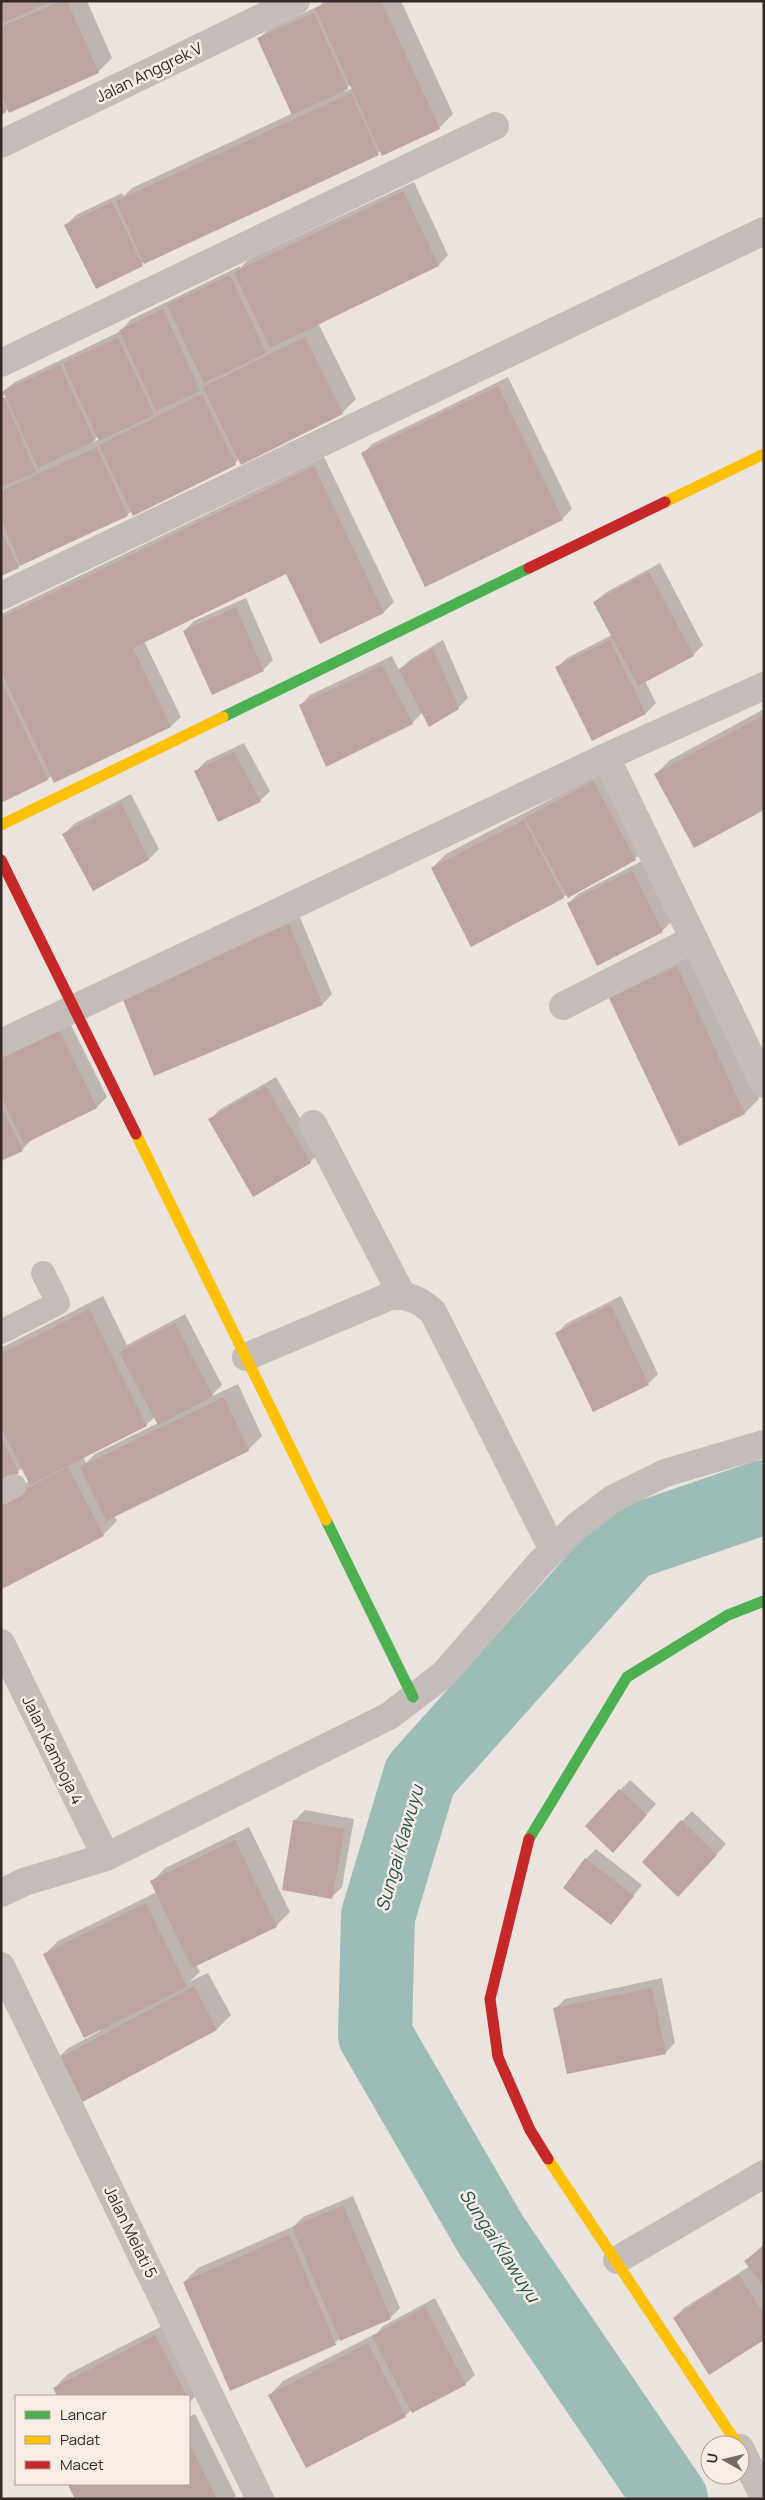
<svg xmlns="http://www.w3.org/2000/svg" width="765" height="2500" font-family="Manrope,sans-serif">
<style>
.shadow{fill:#0003;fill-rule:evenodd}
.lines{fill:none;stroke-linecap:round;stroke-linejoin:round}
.river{stroke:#9bbcb7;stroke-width:74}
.building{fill:#bea4a0}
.lane{stroke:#c4bcb8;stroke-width:24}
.street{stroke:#c4bcb8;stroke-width:28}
.fast{stroke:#4caf50;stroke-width:11}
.slow{stroke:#ffc107;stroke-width:11}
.jam{stroke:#c62828;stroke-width:11}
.labels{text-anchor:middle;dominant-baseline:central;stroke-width:5;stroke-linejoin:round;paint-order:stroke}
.street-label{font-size:16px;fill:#342927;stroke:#f8ece5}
.water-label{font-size:18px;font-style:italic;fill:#1e544e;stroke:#f8ece5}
</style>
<rect width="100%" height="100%" fill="#ebe3de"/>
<!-- shadow -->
<g class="shadow">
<path d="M 1,1 L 87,1 L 112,58 L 98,72 L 1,113 Z"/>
<path d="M 324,1 L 401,1 L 453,114 L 439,128 L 381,151 L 145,262 L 97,288 L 66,225 L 76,215 L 122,193 L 124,196 L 132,188 L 293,113 L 259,38 L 269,29 L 319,6 ZM 351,84 L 353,88 L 343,92 Z"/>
<path d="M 414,182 L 448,255 L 439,265 L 318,323 L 356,399 L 342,413 L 239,459 L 235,464 L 132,511 L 127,515 L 1,575 L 1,487 L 4,485 L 1,399 L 10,396 L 9,393 L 1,397 L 1,393 L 15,382 L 121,331 L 130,320 L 240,266 L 240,268 L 249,259 ZM 98,436 L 99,439 L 92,443 Z"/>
<path d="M 508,377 L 572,509 L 562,519 L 363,454 L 372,444 Z"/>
<path d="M 324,457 L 394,602 L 384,612 L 320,643 L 287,572 L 144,641 L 181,717 L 171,726 L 55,781 L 52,775 L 48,779 L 1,802 L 1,614 Z"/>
<path d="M 660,563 L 703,645 L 693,655 L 645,681 L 656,703 L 646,713 L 557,667 L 567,658 L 612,635 L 595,602 L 605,593 Z"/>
<path d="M 246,598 L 273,660 L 263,670 L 184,631 L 194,621 Z"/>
<path d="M 443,640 L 468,698 L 458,708 L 423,712 L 412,723 L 301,705 L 310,695 L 392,656 L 399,670 L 411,659 Z"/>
<path d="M 764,709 L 764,808 L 656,774 L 670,760 Z"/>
<path d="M 244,743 L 270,791 L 260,801 L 196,771 L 206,761 Z"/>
<path d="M 603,772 L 645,849 L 635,859 L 563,897 L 432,868 L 446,854 Z"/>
<path d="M 131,794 L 159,849 L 149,859 L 94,890 L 64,834 L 74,824 Z"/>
<path d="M 642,861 L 672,921 L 662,931 L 568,904 L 578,894 Z"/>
<path d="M 299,915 L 332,994 L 323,1004 L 155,1074 L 122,995 Z"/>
<path d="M 691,953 L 759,1099 L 745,1113 L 679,1144 L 611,998 L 625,985 Z"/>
<path d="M 69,1021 L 107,1097 L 97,1107 L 32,1139 L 22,1150 L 1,1160 L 1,1054 Z"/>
<path d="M 276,1077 L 320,1153 L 310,1162 L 210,1120 L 219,1110 Z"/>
<path d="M 103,1296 L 127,1345 L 185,1314 L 222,1385 L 210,1397 L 238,1384 L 262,1436 L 248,1450 L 114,1515 L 117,1521 L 103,1535 L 2,1587 L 1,1496 L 30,1481 L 23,1468 L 1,1481 L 1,1348 ZM 155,1417 L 158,1423 L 95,1454 L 86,1463 L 83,1457 L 146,1425 Z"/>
<path d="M 621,1296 L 658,1374 L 648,1384 L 557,1333 L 567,1323 Z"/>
<path d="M 630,1780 L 656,1804 L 623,1841 L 586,1826 Z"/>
<path d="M 305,1810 L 354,1819 L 342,1887 L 332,1897 L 283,1889 L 295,1820 Z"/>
<path d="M 692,1811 L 726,1844 L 688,1885 L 682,1821 Z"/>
<path d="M 249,1827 L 290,1912 L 276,1926 L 196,1965 L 200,1972 L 189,1982 L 208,1973 L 231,2015 L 217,2029 L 75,2104 L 53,2063 L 67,2049 L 100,2031 L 44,1955 L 58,1941 L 157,1892 L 152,1882 L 165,1868 Z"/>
<path d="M 596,1849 L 642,1885 L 611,1924 L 586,1859 Z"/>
<path d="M 662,1978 L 675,2043 L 665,2053 L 555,2009 L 565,1999 Z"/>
<path d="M 353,2196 L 400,2308 L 390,2318 L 340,2338 L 335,2343 L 184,2282 L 198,2268 L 294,2226 L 303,2217 Z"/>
<path d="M 764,2244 L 764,2339 L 674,2318 L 684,2308 L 750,2266 L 746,2261 Z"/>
<path d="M 435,2298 L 475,2375 L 465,2384 L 412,2409 L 405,2416 L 270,2395 L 283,2381 L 377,2333 L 383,2326 Z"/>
<path d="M 170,2322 L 203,2388 L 190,2402 L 189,2396 L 59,2396 L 54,2388 L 68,2374 Z"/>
<path d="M 195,2414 L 236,2496 L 233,2499 L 76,2499 L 70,2485 L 71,2484 L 189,2484 L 189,2417 Z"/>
</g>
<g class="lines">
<!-- river -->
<path class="river" d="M 671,2499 L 491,2235 L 375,2035 L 378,1916 L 420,1776 L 627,1544 L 764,1497"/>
</g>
<!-- building -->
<g class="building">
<path d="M 1,1 L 52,1 L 1,24 Z"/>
<path d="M 61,1 L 67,1 L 99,73 L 9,113 L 1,95 L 1,27 Z"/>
<path d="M 331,1 L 381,1 L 440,129 L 382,156 L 315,8 Z"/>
<path d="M 314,13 L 348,89 L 292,115 L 257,38 Z"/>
<path d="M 351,93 L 379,155 L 144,264 L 116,201 Z"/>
<path d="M 1,100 L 6,112 L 1,115 Z"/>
<path d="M 403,191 L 439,266 L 270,348 L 234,272 Z"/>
<path d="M 112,202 L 143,266 L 96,289 L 64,225 Z"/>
<path d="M 230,275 L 266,353 L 204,383 L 167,305 Z"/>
<path d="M 163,309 L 200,391 L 156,411 L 119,330 Z"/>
<path d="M 118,337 L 154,415 L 99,441 L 63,363 Z"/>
<path d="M 305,337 L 343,414 L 241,465 L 203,387 Z"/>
<path d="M 60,365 L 95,441 L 38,468 L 3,391 Z"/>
<path d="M 498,386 L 563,520 L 425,587 L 361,453 Z"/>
<path d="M 202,394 L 236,465 L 133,516 L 99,445 Z"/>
<path d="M 4,397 L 36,472 L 1,487 L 1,398 Z"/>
<path d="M 97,447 L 128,516 L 21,565 L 1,520 L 1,491 Z"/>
<path d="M 314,466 L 384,613 L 320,644 L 286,574 L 133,648 L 171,727 L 54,783 L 1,671 L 1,618 Z"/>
<path d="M 1,531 L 19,568 L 1,576 Z"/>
<path d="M 649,572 L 694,656 L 638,686 L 593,602 Z"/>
<path d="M 236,607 L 264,671 L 212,695 L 183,631 Z"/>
<path d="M 610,640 L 646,714 L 592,741 L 555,667 Z"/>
<path d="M 433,649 L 459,709 L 429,727 L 399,669 Z"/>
<path d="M 382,665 L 413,724 L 326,767 L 299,705 Z"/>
<path d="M 1,680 L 48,780 L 1,803 Z"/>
<path d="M 764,715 L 764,810 L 694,848 L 654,774 Z"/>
<path d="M 234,752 L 261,802 L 218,822 L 194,771 Z"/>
<path d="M 593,781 L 636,860 L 568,898 L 525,818 Z"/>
<path d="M 121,803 L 149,860 L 93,891 L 62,834 Z"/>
<path d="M 524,820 L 564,898 L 471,947 L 431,868 Z"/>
<path d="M 632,870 L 663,932 L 597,966 L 567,903 Z"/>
<path d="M 289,924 L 323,1005 L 154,1076 L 121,995 Z"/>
<path d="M 677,966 L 745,1114 L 679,1146 L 609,998 Z"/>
<path d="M 59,1030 L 97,1108 L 24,1144 L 1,1097 L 1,1058 Z"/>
<path d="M 266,1086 L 311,1163 L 253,1197 L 208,1119 Z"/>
<path d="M 1,1106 L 23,1151 L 1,1161 Z"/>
<path d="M 611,1305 L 649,1385 L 593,1412 L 555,1333 Z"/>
<path d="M 89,1309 L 147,1426 L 30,1485 L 1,1428 L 1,1354 Z"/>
<path d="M 175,1323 L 213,1396 L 158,1425 L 119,1352 Z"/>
<path d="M 224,1397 L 249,1451 L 106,1521 L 80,1467 Z"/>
<path d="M 1,1437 L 19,1473 L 1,1483 Z"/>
<path d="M 68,1467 L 104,1536 L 2,1589 L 1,1502 Z"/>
<path d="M 619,1789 L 647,1815 L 613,1853 L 585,1826 Z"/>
<path d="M 293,1820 L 345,1829 L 332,1899 L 282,1890 Z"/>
<path d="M 681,1820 L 717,1855 L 678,1897 L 642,1862 Z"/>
<path d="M 235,1840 L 277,1927 L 192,1968 L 150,1881 Z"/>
<path d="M 585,1858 L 634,1896 L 611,1925 L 563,1888 Z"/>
<path d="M 146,1903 L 187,1987 L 84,2038 L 43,1954 Z"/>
<path d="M 194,1986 L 217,2030 L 75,2106 L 52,2062 Z"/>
<path d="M 652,1988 L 666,2054 L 567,2074 L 553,2008 Z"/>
<path d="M 343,2205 L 391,2319 L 340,2341 L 292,2227 Z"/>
<path d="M 289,2235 L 336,2345 L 230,2391 L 183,2282 Z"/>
<path d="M 764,2246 L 764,2287 L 744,2261 Z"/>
<path d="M 739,2275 L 764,2314 L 764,2340 L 709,2375 L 673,2318 Z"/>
<path d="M 425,2307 L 466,2385 L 412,2413 L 372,2336 Z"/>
<path d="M 155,2335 L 187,2396 L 57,2396 L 53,2388 Z"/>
<path d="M 368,2343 L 406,2417 L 306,2468 L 268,2395 Z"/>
<path d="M 189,2443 L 217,2499 L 75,2499 L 68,2485 L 189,2484 Z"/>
</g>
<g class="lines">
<!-- lane -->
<g class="lane">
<path d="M 1,1332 L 58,1303 L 43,1273"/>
<path d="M 1,1493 L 14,1486"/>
</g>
<!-- street -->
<g class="street">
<path d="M 1,144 L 296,1"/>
<path d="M 1,363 L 495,126"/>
<path d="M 1,596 L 764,231"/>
<path d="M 606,757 L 764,1084"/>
<path d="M 563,1006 L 694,939"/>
<path d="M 1,1043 L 606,757 L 764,686"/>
<path d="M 313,1124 L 402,1295"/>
<path d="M 246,1357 L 390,1296 C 408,1295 419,1299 433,1312 L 553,1550"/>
<path d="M 1,1643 L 106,1857"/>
<path d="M 1,1893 L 24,1882 L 106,1857 L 389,1716 L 444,1674 L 540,1563 L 577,1526 L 614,1498 L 665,1473 L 764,1444"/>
<path d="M 1,1966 L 260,2499"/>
<path d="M 617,2260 L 764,2174"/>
<path d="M 740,2448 L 764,2497"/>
</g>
<!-- fast -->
<g class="fast">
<path d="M 223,717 L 529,568"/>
<path d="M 326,1520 L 413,1697"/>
<path d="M 529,1839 L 627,1677 L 728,1615 L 764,1601"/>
</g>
<!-- slow -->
<g class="slow">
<path d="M 665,502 L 764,454"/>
<path d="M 1,825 L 223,717"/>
<path d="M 136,1134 L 326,1520"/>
<path d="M 548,2159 L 738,2445"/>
</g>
<!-- jam -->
<g class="jam">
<path d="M 529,568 L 665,502"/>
<path d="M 1,860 L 136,1134"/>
<path d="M 529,1839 L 490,1999 L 498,2057 L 530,2130 L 548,2159"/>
</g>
</g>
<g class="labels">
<!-- street labels -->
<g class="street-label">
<text transform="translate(149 72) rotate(-26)">Jalan Anggrek V</text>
<text transform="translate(53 1750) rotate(64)">Jalan Kamboja 4</text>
<text transform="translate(131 2232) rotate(64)">Jalan Melati 5</text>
</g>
<!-- water labels -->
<g class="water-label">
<text transform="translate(399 1848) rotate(-74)">Sungai Klawuyu</text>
<text transform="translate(500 2245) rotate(57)">Sungai Klawuyu</text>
</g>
</g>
<!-- border -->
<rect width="765" height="2500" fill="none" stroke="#342927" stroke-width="5"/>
<!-- legend -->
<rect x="15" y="2395" width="175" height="90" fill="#f8ece5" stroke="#aa9e99"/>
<rect x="25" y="2411" width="25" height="8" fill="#4caf50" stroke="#aa9e99"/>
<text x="60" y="2420" font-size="15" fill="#342927">Lancar</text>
<rect x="25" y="2436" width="25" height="8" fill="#ffc107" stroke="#aa9e99"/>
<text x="60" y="2445" font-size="15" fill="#342927">Padat</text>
<rect x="25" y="2461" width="25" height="8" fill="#c62828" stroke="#aa9e99"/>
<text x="60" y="2470" font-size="15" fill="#342927">Macet</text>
<!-- north arrow -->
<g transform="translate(725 2460) rotate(278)"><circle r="24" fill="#f8ece5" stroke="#aa9e99"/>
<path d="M0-4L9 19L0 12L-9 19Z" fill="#746a67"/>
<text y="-8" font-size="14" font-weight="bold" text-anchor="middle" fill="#342927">U</text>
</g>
</svg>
